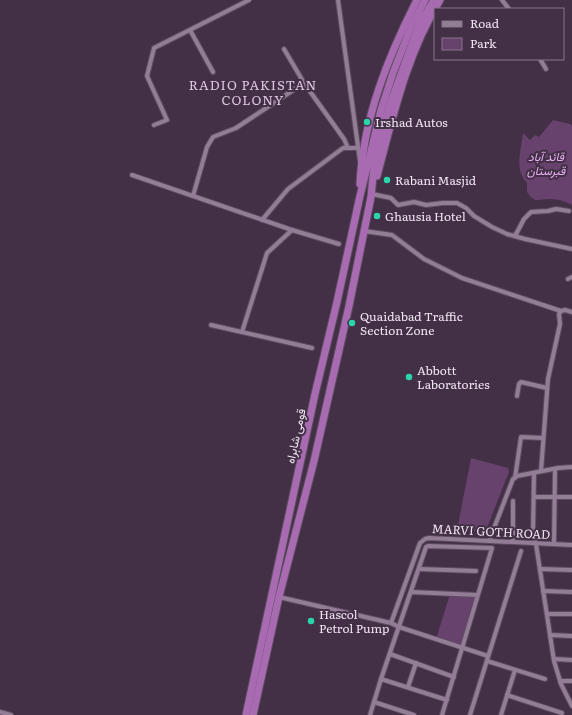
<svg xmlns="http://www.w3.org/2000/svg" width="572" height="715" font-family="Literata,Vazirmatn,serif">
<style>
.green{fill:#67426d}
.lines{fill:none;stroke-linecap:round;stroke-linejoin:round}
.minor-casing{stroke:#5d4c5f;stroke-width:6}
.trunk-casing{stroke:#5d4c5f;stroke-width:9}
.minor{stroke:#927c96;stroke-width:4}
.trunk{stroke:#a86bb2;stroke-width:7}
.poi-dot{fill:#2ad5ac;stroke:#432f46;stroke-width:1.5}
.labels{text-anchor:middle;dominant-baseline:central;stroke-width:4;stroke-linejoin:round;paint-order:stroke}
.poi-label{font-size:12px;fill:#f0e4f2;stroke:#432f46;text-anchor:start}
.park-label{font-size:12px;font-style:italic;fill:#eab0f4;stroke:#432f46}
.street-label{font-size:12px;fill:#f0e4f2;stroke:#432f46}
.neighbourhood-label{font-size:13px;letter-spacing:1px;fill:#ddc5e1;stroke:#432f46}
</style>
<rect width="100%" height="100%" fill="#432f46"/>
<!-- green -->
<g class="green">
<path d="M 553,120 L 570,124 L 572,126 L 572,205 C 565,201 558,199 550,199 C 538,199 535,204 527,192 L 527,183 C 514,169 521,151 523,133 L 530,140 L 535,135 L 539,137 Z"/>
<path d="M 471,458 L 508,468 L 509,472 L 485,533 L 457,530 Z"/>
<path d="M 450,594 L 477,595 L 463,648 L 436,639 Z"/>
</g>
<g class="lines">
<defs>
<g id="minor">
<path d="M 338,0 L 360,161"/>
<path d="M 502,0 L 509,9"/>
<path d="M 190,30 L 213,72"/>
<path d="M 284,49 L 304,83 L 344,139 L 348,148"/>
<path d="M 540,59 L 546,69"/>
<path d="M 154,125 L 167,120 L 147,76 L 154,48 L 249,0"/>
<path d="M 132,175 L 292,230 L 339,244"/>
<path d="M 372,194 L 391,198 L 398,205 L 414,202 L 426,205 L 443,203 L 457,203 L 466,208 L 474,216 L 492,227 L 507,234 L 525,239 L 572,249"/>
<path d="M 193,196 L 207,147 L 213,137 L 236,128 L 304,83"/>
<path d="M 262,220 L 288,189 L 343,148 L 358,148"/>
<path d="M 364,231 L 392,235 L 424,259 L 462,278 L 561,311"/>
<path d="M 515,236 L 524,219 L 531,212 L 548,211 L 556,209 L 569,211"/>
<path d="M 568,279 L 572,277"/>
<path d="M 211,325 L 312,348"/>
<path d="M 242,332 L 267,253 L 292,230"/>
<path d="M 517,396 L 519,384 L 521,382 L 547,388"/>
<path d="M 541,471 L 548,379 L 560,324 L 559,314 L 561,311 L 565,310 L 572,312"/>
<path d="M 534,473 L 533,533 L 536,544 L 554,661 L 561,684 L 572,706"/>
<path d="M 515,478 L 521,437 L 543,438"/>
<path d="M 534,497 L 572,497"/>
<path d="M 489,541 L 513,479 L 517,476 L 558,468 L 572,467"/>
<path d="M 513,542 L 513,501"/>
<path d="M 554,544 L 555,469"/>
<path d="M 419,569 L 476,571"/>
<path d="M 540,569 L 572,570"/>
<path d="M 543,591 L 572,592"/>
<path d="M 411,592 L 477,595"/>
<path d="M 279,597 L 391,623 L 420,543 L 425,539 L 429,538 L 572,545"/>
<path d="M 547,614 L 572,614"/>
<path d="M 391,623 L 399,627 L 488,656"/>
<path d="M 550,635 L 572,636"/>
<path d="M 390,654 L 454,677"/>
<path d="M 554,659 L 572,660"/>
<path d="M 487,661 L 545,679"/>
<path d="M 381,679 L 426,547 L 428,546 L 492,548 L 442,715"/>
<path d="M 560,681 L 572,681"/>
<path d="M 408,687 L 416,663"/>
<path d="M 507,695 L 562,713"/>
<path d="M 374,702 L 414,715"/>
<path d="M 0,712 L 11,715"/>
<path d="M 370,715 L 381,679 L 447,700"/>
<path d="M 470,715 L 521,551"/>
<path d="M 501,715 L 515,670"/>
</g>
<g id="trunk">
<path d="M 377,176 C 393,116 407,53 440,0"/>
<path d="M 360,184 C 363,119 388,57 417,0"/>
<path d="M 246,715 L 315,394 L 337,302 L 360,196 L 381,110 L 393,73 L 411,27 L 425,0"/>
<path d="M 253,715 L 279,597 L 314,461 L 349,306 L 371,197 L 374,166 L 378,149 L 388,110 L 412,44 L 420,23 L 434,0"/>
</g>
</defs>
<!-- minor casing -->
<use href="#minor" class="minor-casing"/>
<!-- trunk casing -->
<use href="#trunk" class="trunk-casing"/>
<!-- minor -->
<use href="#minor" class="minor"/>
<!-- trunk -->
<use href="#trunk" class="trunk"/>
</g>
<!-- markers -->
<g class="poi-dot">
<circle cx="367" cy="122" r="4"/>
<circle cx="387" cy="180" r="4"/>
<circle cx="377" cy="216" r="4"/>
<circle cx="352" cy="323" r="4"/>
<circle cx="409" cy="377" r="4"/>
<circle cx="311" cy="621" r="4"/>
</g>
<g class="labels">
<!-- poi labels -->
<g class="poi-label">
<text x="375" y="122">Irshad Autos</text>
<text x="395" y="180">Rabani Masjid</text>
<text x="385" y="216">Ghausia Hotel</text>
<text x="360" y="316">Quaidabad Traffic<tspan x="360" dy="14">Section Zone</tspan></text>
<text x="417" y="370">Abbott<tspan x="417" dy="14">Laboratories</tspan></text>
<text x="319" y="614">Hascol<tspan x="319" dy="14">Petrol Pump</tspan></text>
</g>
<!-- park labels -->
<g class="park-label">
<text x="546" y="156">قائد آباد<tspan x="546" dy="14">قبرستان</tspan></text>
</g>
<!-- street labels -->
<g class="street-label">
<text transform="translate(295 436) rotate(-78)">قومی شاہراہ</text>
<text transform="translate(491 531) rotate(3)">MARVI GOTH ROAD</text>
</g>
<!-- neighbourhood labels -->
<g class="neighbourhood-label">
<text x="253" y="84">RADIO PAKISTAN<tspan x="253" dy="15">COLONY</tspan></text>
</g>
</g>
<!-- legend -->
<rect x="434" y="8" width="130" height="52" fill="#432f46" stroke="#88778b"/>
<rect x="442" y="21" width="20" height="6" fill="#927c96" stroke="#88778b"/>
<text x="470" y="28" font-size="12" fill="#f0e4f2">Road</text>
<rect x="442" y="38" width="20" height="12" fill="#67426d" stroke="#88778b"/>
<text x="470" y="48" font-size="12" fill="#f0e4f2">Park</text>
</svg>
